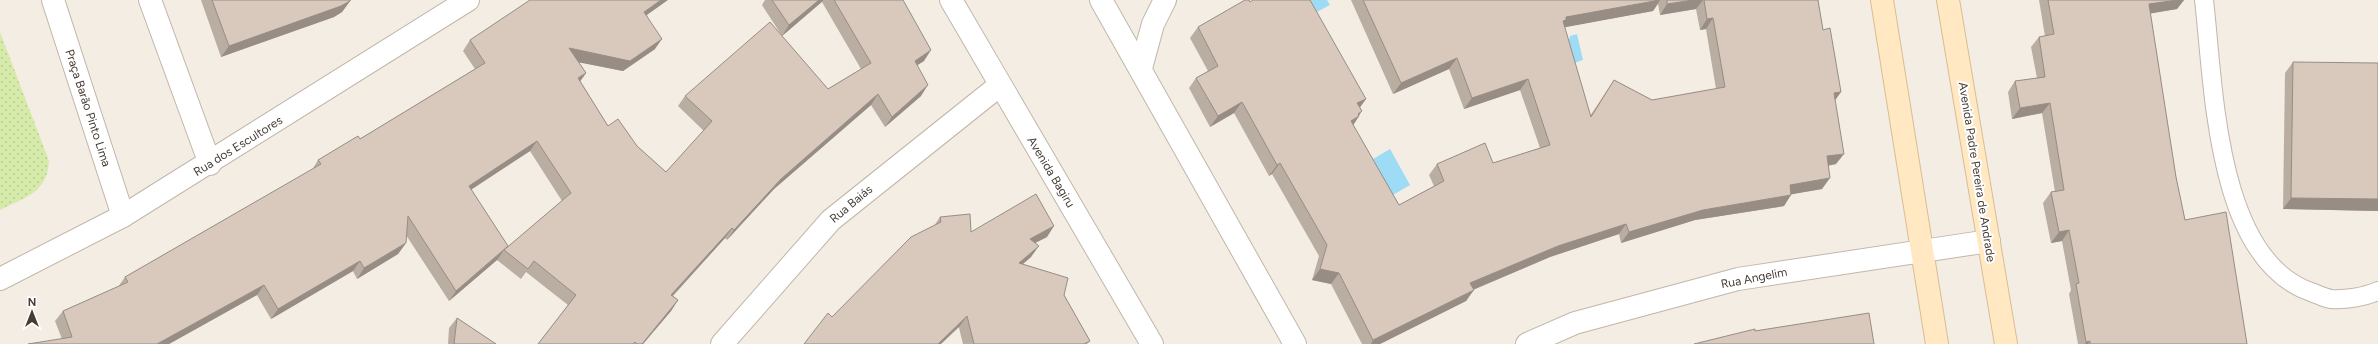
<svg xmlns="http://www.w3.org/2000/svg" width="2378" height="344" font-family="Figtree,sans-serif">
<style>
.green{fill:url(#green-dots)}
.water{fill:#9ddcf4}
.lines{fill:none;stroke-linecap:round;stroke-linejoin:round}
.lane-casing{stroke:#c2b6a9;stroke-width:20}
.street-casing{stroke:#c2b6a9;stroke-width:24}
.secondary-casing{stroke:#d9bd93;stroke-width:24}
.lane{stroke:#fff;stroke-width:18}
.street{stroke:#fff;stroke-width:22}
.secondary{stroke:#ffe8c2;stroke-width:22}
.wall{fill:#baada2;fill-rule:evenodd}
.shaded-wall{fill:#978d84}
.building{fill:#d8c9bc;stroke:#978d84}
.labels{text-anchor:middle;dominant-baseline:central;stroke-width:4;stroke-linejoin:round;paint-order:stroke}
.street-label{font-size:12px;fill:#463c34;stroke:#fff}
</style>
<defs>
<pattern id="green-dots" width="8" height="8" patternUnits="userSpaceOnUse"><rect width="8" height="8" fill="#d6eaaa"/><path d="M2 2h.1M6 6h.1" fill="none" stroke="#b9ca93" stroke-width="1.8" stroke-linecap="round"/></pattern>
</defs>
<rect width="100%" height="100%" fill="#f3ede4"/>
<!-- green -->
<path class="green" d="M 0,32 L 49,161 C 47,194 25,197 0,210 Z"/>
<!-- water -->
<g class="water">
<path d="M 1303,0 L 1327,0 L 1330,5 L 1311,15 Z"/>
<path d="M 1577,34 L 1583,60 L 1549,72 L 1568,44 L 1570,36 Z"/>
<path d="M 1390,149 L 1410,185 L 1393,195 L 1373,159 Z"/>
</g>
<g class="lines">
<defs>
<path id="lane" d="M 2204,0 C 2214,84 2215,259 2311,292 C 2317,294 2324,298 2331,299 C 2345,300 2365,297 2378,291"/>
<g id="street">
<path d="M 53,0 L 123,216"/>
<path d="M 150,0 L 210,164"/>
<path d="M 951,0 L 1152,344"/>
<path d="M 1101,0 L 1295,344"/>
<path d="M 1141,68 L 1153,24 L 1165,0"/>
<path d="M 0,279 L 123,216 L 468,0"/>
<path d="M 722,344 L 831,220 L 1000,85"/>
<path d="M 1527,344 L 1575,323 L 1738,279 L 1989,241"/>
</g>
<g id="secondary">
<path d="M 1882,0 L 1937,344"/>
<path d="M 1948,0 L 2006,344"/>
</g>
</defs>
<!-- lane casing -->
<use href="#lane" class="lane-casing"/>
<!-- street casing -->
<use href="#street" class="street-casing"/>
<!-- secondary casing -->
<use href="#secondary" class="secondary-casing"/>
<!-- lane -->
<use href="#lane" class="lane"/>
<!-- street -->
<use href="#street" class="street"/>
<!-- secondary -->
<use href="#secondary" class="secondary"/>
</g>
<!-- wall -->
<g class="wall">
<path d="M 201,0 L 351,0 L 350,1 L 342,12 L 334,17 L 221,57 Z"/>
<path d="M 765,0 L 824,0 L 782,36 L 762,5 Z"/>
<path d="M 824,0 L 903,0 L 924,61 L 917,65 L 921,96 L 885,127 L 871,105 L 774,189 L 727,240 L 725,238 L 673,296 L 678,300 L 671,311 L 643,344 L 538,344 L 568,305 L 526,272 L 521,279 L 497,260 L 449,301 L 406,235 L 406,243 L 398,254 L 357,279 L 353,271 L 271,319 L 257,295 L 169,344 L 62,339 L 55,321 L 63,311 L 118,287 L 125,277 L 312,170 L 318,160 L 360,139 L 475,69 L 463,51 L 470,40 L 647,15 L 655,49 L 623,71 L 579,62 L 586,73 L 580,81 L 608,126 L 637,146 L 666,172 L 704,131 L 678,106 L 685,96 L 828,89 L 861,69 L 822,2 ZM 530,151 L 562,201 L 508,247 L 471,190 Z"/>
<path d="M 1351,0 L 1818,0 L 1823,30 L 1841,92 L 1835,100 L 1836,164 L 1828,166 L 1822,189 L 1791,194 L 1784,206 L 1695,220 L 1621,243 L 1619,234 L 1550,257 L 1473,290 L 1466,301 L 1380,344 L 1362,344 L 1331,284 L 1312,280 L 1319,256 L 1272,174 L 1269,176 L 1234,113 L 1210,127 L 1189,88 L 1196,78 L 1208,71 L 1190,38 L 1198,27 L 1250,2 L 1366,99 L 1360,107 L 1359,116 L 1353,125 L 1399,205 L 1434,186 L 1429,175 L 1437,164 L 1493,163 L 1540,148 L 1520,90 L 1464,109 L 1449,69 L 1393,94 ZM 1658,4 L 1660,15 L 1696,9 L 1700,30 L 1706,29 L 1716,89 L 1652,100 L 1614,80 L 1590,116 L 1564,27 L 1653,11 Z"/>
<path d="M 2039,0 L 2184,0 L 2177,9 L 2150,13 L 2176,177 L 2185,220 L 2247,344 L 2078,344 L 2069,294 L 2071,290 L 2062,241 L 2051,243 L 2043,203 L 2051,192 L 2055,192 L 2042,113 L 2012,119 L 2008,92 L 2015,81 L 2037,78 L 2031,47 L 2039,37 L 2045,36 Z"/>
<path d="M 2293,62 L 2378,211 L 2283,209 L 2285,73 Z"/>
<path d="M 940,217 L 971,232 L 1047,237 L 1035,243 L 1031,257 L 1023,264 L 1064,295 L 1090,341 L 1087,344 L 963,344 L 934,226 Z"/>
<path d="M 457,318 L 496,344 L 448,344 L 449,328 Z"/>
</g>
<!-- shaded-wall -->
<g class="shaded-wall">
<path d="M 347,0 L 351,0 L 347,3 L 350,1 L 342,12 L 334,17 L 221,57 L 229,46 Z"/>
<path d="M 661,0 L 668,0 L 637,22 L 644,12 Z"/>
<path d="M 819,0 L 824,0 L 782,36 L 789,25 Z"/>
<path d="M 1660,0 L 1653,11 L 1561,28 L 1555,32 L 1566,17 Z"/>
<path d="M 1694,0 L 1703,0 L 1696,9 L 1660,15 L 1667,4 Z"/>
<path d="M 2178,0 L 2184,0 L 2177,9 L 2142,15 L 2149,4 Z"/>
<path d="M 1713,18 L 1706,29 L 1700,30 L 1707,19 Z"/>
<path d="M 662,39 L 655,49 L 623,71 L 562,59 L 569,48 Z"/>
<path d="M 931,50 L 924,61 L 908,71 L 915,61 Z"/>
<path d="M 1457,58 L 1449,69 L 1393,94 L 1401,83 Z"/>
<path d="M 586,73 L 579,83 L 578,78 Z"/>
<path d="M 1528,79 L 1520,90 L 1464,109 L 1472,98 Z"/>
<path d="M 928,85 L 921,96 L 885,127 L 892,117 Z"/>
<path d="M 1841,92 L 1833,103 L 1834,93 Z"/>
<path d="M 878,94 L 871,105 L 774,189 L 727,240 L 734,230 L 781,179 Z"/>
<path d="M 1366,99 L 1358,110 L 1357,103 Z"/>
<path d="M 1242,102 L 1234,113 L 1210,127 L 1218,116 Z"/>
<path d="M 2050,103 L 2042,113 L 2012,119 L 2020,108 Z"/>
<path d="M 1362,111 L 1358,117 L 1359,116 L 1352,127 L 1351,121 L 1358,114 Z"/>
<path d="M 537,141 L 530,151 L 461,196 L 469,186 Z"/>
<path d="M 1844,154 L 1836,164 L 1819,167 L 1827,156 Z"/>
<path d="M 1280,163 L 1272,174 L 1269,176 L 1277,165 Z"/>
<path d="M 1830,178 L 1822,189 L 1782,196 L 1790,185 Z"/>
<path d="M 1791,195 L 1784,206 L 1695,220 L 1621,243 L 1629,232 L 1703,210 Z"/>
<path d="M 2291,198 L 2378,199 L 2378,211 L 2283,209 Z"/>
<path d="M 1626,224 L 1619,234 L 1550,257 L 1463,294 L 1470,283 L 1558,246 Z"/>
<path d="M 1054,226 L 1047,237 L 1023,249 L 1030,239 Z"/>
<path d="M 732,228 L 725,238 L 664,305 L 671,295 Z"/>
<path d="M 2069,230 L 2062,241 L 2051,243 L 2059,232 Z"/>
<path d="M 406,243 L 398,254 L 357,279 L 364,268 Z"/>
<path d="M 1039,246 L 1031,257 L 1011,274 L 1019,263 Z"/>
<path d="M 504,250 L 497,260 L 449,301 L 456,291 Z"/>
<path d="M 360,261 L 353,271 L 271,319 L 278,309 Z"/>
<path d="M 1320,269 L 1339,273 L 1331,284 L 1312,280 Z"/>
<path d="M 264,285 L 257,295 L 169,344 L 157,344 Z"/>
<path d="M 1474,290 L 1466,301 L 1380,344 L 1371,344 L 1373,340 Z"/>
<path d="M 678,300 L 671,311 L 643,344 L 642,344 Z"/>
<path d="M 967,316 L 959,327 L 941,344 L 938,344 Z"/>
<path d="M 2090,341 L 2088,344 L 2085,344 L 2086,342 Z"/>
</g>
<!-- building -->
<g class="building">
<path d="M 212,0 L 350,0 L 350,1 L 341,6 L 229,46 Z"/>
<path d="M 530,0 L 661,0 L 644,12 L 662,39 L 630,61 L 569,48 L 586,73 L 578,78 L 608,126 L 618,119 L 637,146 L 666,172 L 712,121 L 685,96 L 770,22 L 828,89 L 871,63 L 834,0 L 903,0 L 931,50 L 915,61 L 928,85 L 892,117 L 878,94 L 781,179 L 734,230 L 732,228 L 671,295 L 678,300 L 642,344 L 637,344 L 635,342 L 633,344 L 538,344 L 576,295 L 534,261 L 528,269 L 504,250 L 571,193 L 537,141 L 469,186 L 508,246 L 456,291 L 408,216 L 406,243 L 364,268 L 360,261 L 278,309 L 264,285 L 157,344 L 28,344 L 72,337 L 63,311 L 128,282 L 125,277 L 321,164 L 318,160 L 358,136 L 360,139 L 485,63 L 470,40 Z"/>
<path d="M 772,0 L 819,0 L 789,25 Z"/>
<path d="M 1245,0 L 1249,0 L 1250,2 L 1253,0 L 1310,0 L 1366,99 L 1357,103 L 1362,111 L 1358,114 L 1359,116 L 1351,121 L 1399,205 L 1444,181 L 1437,164 L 1485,143 L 1493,163 L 1550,145 L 1528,79 L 1472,98 L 1457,58 L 1401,83 L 1363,0 L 1660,0 L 1566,17 L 1566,20 L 1563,21 L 1591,117 L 1614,80 L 1652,100 L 1725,87 L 1713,18 L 1707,19 L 1704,0 L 1818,0 L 1823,30 L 1830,28 L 1841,92 L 1834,93 L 1844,154 L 1827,156 L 1830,178 L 1790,185 L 1791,195 L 1703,210 L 1629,232 L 1626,224 L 1558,246 L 1470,283 L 1474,290 L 1373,340 L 1339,273 L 1320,269 L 1327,245 L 1280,163 L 1277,165 L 1242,102 L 1218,116 L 1196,78 L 1218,66 L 1198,27 Z"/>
<path d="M 1667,0 L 1694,0 L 1667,4 Z"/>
<path d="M 2048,0 L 2178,0 L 2149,4 L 2176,177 L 2185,220 L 2226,212 L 2247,344 L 2090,344 L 2090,341 L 2086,342 L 2076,284 L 2079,283 L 2069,230 L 2059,232 L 2051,192 L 2064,190 L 2050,103 L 2020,108 L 2015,81 L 2045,77 L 2039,37 L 2054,34 Z"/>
<path d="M 2293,62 L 2378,63 L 2378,199 L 2291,198 Z"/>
<path d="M 1036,194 L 1054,226 L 1030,239 L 1039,246 L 1019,263 L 1068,278 L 1064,295 L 1090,341 L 1084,344 L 974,344 L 967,316 L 938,344 L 804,344 L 828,313 L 832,317 L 911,237 L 941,222 L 940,217 L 970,214 L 971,232 Z"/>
<path d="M 1869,313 L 1874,344 L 1694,344 L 1755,329 L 1755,331 Z"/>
<path d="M 457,318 L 496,344 L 454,344 Z"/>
</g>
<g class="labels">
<!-- street labels -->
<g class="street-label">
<text transform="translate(88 108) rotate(72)">Praça Barão Pinto Lima</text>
<text transform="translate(238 146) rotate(-32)">Rua dos Escultores</text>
<text transform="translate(1051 172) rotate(59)">Avenida Bagiru</text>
<text transform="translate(1977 172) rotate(81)">Avenida Padre Pereira de Andrade</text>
<text transform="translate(851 204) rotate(-40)">Rua Baiás</text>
<text transform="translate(1754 278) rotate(-11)">Rua Angelim</text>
</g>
</g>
<!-- north arrow -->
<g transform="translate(32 312)" stroke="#ffffff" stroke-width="3" paint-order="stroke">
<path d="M0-3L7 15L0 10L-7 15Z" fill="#463c34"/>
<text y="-6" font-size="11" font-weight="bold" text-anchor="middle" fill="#463c34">N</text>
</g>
</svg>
